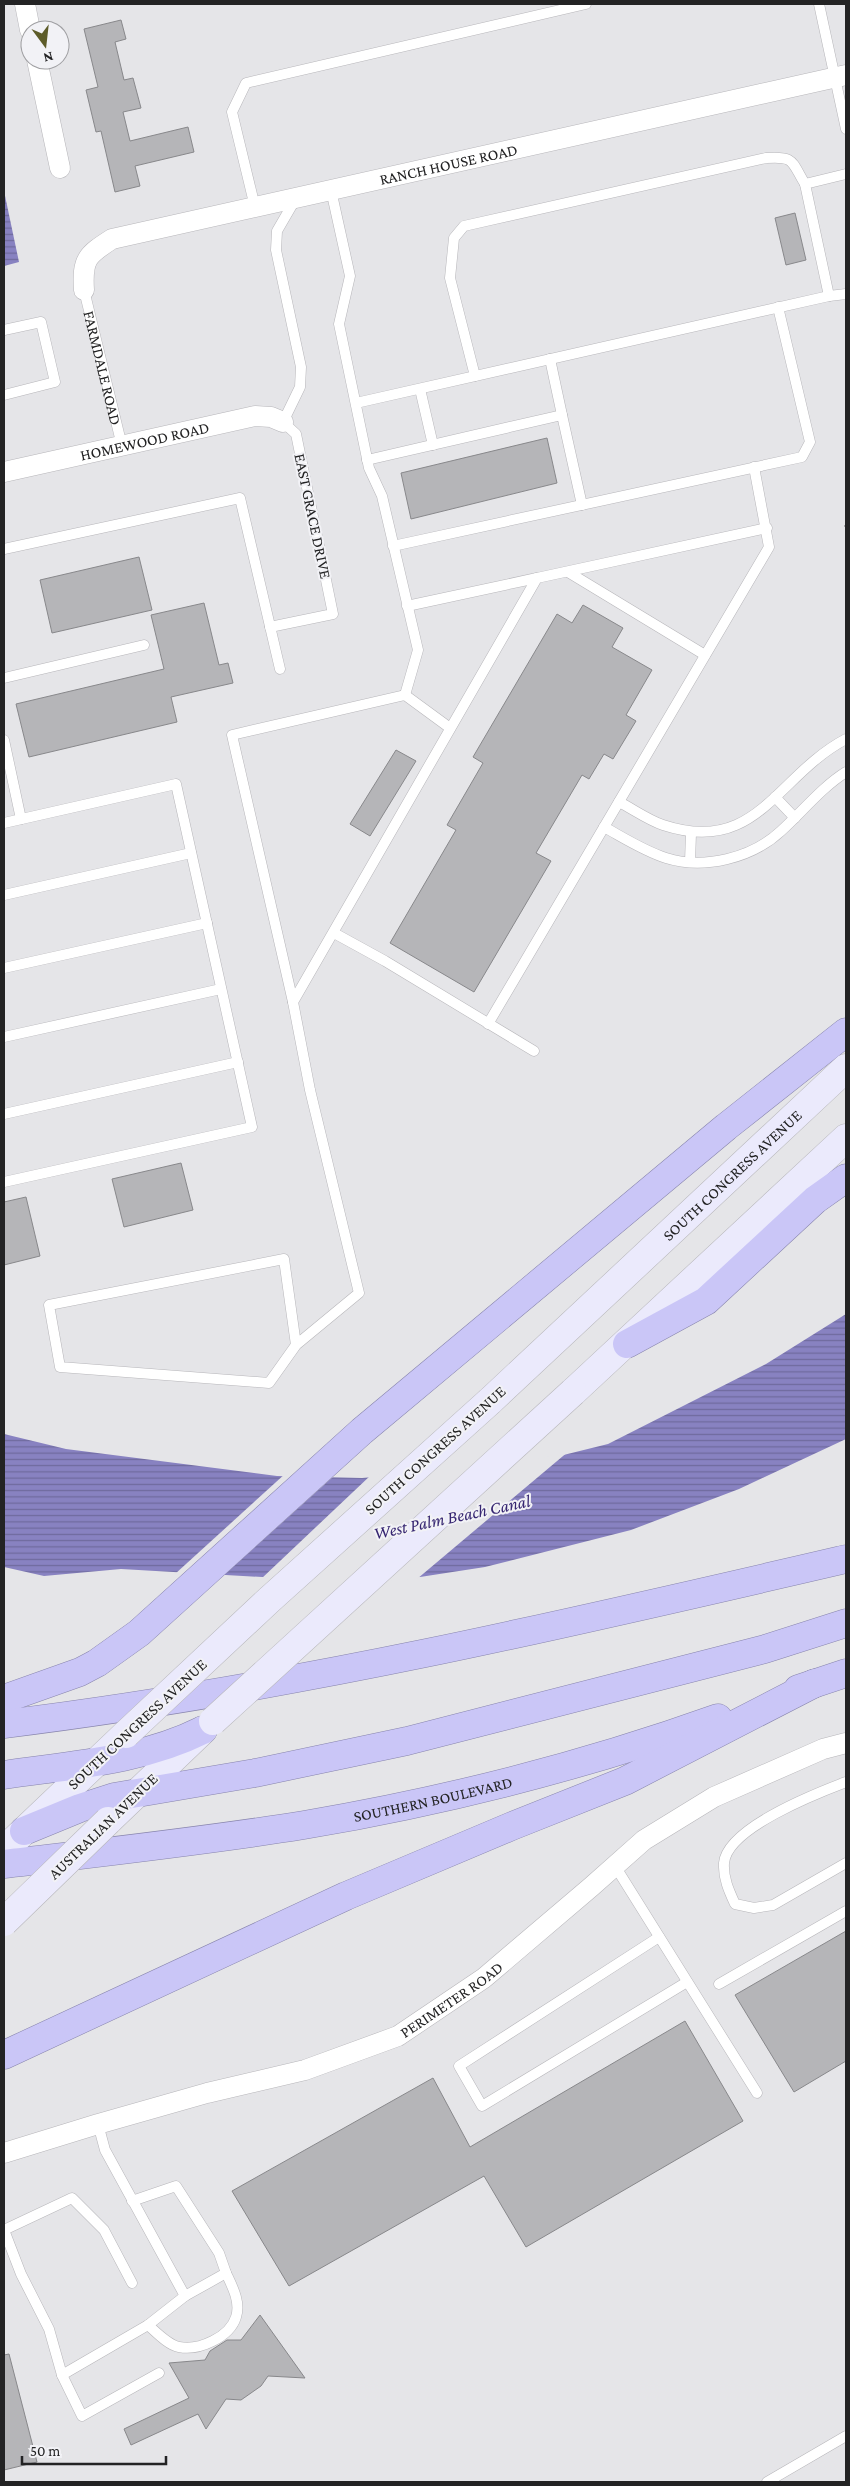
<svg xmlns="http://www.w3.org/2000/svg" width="850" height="2486" font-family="'Crimson Pro',serif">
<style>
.water{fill:url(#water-rules)}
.pier{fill:#e5e5e8}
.building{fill:#b5b5b8;stroke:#88888b}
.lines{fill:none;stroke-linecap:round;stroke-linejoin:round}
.service-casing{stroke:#b7b6ba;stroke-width:11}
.minor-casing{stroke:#b7b6ba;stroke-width:21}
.secondary-casing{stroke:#b7b6ba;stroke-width:29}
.trunk-casing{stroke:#8784ac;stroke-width:29}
.path{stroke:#7b7b7d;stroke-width:3;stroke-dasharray:4 4;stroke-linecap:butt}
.service{stroke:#fff;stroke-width:10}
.minor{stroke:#fff;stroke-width:20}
.secondary{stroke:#ebeafc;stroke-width:28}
.trunk{stroke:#cac6f7;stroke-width:28}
.secondary-bridge-casing{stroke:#b7b6ba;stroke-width:29;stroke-linecap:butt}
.secondary-bridge{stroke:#ebeafc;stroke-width:28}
.labels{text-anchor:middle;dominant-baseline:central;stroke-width:4;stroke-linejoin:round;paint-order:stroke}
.street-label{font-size:16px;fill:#232324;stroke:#f2f2f6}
.water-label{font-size:18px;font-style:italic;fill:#362671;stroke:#f2f2f6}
</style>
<defs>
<pattern id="water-rules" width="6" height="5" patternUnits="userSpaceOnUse" patternTransform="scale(1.25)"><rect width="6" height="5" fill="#8882c1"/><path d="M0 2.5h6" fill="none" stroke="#6f6a9d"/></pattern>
</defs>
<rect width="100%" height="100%" fill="#e5e5e8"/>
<!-- water -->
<g class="water">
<path d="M 4,191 L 19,262 L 4,266 Z"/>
<path d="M 846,1314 L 846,1439 L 739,1489 L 631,1530 L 485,1567 L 420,1577 L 331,1581 L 121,1569 L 44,1576 L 4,1567 L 4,1434 L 66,1449 L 277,1476 L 362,1478 L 527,1464 L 608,1444 L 766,1364 Z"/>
</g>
<!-- pier -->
<g class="pier">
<path d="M 569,1451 L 417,1579 L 331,1583 L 261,1579 L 371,1475 L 527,1462 Z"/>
<path d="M 286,1473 L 335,1475 L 223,1576 L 175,1574 Z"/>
</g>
<!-- building -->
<g class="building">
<path d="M 121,20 L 126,39 L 115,42 L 124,80 L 133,78 L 141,108 L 123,112 L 130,141 L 188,127 L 194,152 L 135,166 L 140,186 L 115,192 L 101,131 L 96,132 L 86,90 L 98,87 L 84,29 Z"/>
<path d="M 795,213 L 806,260 L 786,265 L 775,218 Z"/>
<path d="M 547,438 L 557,483 L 411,519 L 401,473 Z"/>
<path d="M 139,557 L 152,610 L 52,633 L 40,580 Z"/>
<path d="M 204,603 L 219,665 L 228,663 L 233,683 L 171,697 L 177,722 L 29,757 L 16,704 L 164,669 L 151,615 Z"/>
<path d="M 583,605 L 623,628 L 612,647 L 652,670 L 626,715 L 636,721 L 613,759 L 604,754 L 589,779 L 582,775 L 536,853 L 551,861 L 474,992 L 390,943 L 456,830 L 447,825 L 483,763 L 473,757 L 557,614 L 572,623 Z"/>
<path d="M 396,750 L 416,761 L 370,836 L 350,824 Z"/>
<path d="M 181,1163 L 193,1210 L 124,1227 L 112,1179 Z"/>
<path d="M 26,1197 L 40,1256 L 4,1265 L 4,1202 Z"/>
<path d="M 846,1931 L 846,2061 L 794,2092 L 735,1995 Z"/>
<path d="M 685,2021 L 743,2121 L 526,2247 L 484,2176 L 289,2286 L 232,2191 L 433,2078 L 470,2147 Z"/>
<path d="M 260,2315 L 305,2378 L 268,2376 L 261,2386 L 241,2400 L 226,2399 L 206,2429 L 198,2414 L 131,2445 L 124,2429 L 189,2398 L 169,2363 L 205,2360 L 210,2351 L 227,2340 L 241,2340 Z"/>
<path d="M 9,2354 L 37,2462 L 4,2470 L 4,2355 Z"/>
</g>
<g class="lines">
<defs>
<g id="service">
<path d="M 819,4 L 846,129"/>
<path d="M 331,190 L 350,276 L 339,324 L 369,468 L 382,496 L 418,650 L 405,695"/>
<path d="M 255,207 L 232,112 L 246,83 L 586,4"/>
<path id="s1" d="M 84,290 L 122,446"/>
<path d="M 829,296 L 805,184 L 846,174"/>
<path d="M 4,330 L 41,322 L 55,382 L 4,395"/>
<path d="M 550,359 L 562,415"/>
<path d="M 475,376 L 450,278 L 454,238 L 464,226 L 766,158 C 795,156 791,161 805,184"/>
<path d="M 420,389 L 433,445"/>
<path d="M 356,403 L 829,296 L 846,294"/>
<path d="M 367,460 L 562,415 L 582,505"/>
<path d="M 393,546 L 802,457 L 810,442 L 778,307"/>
<path d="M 4,549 L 240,498 L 280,669"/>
<path d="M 568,572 L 705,655"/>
<path d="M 407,606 L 537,578"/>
<path d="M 270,627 L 333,614 L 296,434 L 283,422 L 300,387 L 301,367 L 276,250 L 277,231 L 295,200"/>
<path d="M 4,678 L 144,645"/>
<path d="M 4,740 L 21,819"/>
<path d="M 775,797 L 795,818"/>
<path d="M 619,802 C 633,809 648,820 663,825 C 757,856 776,776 846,739"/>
<path d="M 4,823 L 176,784 L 252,1127 L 4,1182"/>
<path d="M 604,827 C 624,838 644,851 666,858 C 704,870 752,858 781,831 C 802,812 822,787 846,772"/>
<path d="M 690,862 L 691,833"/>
<path d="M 4,895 L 191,853"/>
<path d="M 334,933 L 385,961 L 534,1051"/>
<path d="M 4,968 L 207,923"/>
<path d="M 293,1002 L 232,735 L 405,695 L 450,728"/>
<path d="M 488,1024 L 769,547 L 754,467"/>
<path d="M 4,1037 L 221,989"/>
<path d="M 4,1114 L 238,1062"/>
<path d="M 296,1345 L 284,1259 L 49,1305 L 60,1367 L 269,1383 L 296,1345 L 359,1293 L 310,1090 L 293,1002 L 537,578 L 767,528"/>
<path d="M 846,1782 C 817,1793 727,1828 724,1863 C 723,1878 729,1891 735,1904 L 754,1908 L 773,1905 L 846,1863"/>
<path d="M 615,1866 L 757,2093"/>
<path d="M 659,1937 L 459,2066 L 482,2106 L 687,1982"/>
<path d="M 719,1984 L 846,1911"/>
<path d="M 98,2124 L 105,2150 L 185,2296 L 148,2325 L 62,2375 L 82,2416 L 159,2373"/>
<path d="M 132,2201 L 176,2186 L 219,2253 L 226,2273 L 185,2296"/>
<path d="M 148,2325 C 156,2332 168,2345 179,2347 C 199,2351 230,2337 236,2317 C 241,2302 232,2286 226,2273"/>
<path d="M 62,2375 L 49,2329 L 21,2274 L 4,2230 L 72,2198 L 104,2230 L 132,2283"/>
<path d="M 767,2482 L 846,2436"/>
</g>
<g id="minor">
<path d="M 25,4 L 30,30"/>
<path d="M 37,60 L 60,168"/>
<path id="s2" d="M 84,290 C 82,259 87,255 112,239 L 846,75"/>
<path id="s3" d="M 4,472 L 255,416 L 271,417 L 283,422"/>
<path id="s4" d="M 4,2153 L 98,2124 L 207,2093 L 305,2070 L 398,2036 L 484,1978 L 591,1887 L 644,1840 L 714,1797 L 823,1749 L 846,1743"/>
</g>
<g id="secondary">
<path d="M 573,1392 L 846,1138"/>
<path id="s5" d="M 490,1401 L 846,1068"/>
<path d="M 108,1821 L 203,1730"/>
<path d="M 4,1850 L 126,1734"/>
</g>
<g id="trunk">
<path d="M 627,1344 L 706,1301 L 815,1200 L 846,1178"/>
<path d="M 798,1689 L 846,1673"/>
<path d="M 4,1699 L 80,1672 L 97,1663 L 139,1633 L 362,1431 L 726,1127 L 846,1032"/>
<path d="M 4,1724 C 289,1689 567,1624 846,1559"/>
<path d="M 4,1775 C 72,1765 141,1761 203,1730"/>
<path d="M 24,1831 L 80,1808 L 114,1797 L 255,1773 L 407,1741 L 765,1649 L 846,1623"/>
<path id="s6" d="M 4,1864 C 104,1852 205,1841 304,1825 C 445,1801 584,1766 718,1718"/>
<path d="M 4,2055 L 346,1896 L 512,1826 L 625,1781 L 815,1683"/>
</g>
</defs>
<!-- service casing -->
<use href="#service" class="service-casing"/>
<!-- minor casing -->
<use href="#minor" class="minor-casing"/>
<!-- secondary casing -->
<use href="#secondary" class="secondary-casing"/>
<!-- trunk casing -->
<use href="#trunk" class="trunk-casing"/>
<!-- path -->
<path class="path" d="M 845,527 L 846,526"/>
<!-- service -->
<use href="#service" class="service"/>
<!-- minor -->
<use href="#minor" class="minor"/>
<!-- secondary -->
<use href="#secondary" class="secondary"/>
<!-- trunk -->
<use href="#trunk" class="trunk"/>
<defs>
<g id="secondary-bridge">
<path d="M 213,1721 L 573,1392"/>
<path d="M 126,1734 L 269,1600 L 490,1401"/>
<path d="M 4,1922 L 108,1821"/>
</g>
</defs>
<!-- secondary-bridge casing -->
<use href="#secondary-bridge" class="secondary-bridge-casing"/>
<!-- secondary-bridge -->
<use href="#secondary-bridge" class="secondary-bridge"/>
</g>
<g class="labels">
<!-- street labels -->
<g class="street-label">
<text stroke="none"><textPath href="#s2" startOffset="408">RANCH HOUSE ROAD</textPath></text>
<text stroke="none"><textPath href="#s1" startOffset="80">FARMDALE ROAD</textPath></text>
<text stroke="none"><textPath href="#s3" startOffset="144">HOMEWOOD ROAD</textPath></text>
<text transform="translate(313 516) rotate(78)">EAST GRACE DRIVE</text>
<text stroke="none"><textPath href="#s5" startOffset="331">SOUTH CONGRESS AVENUE</textPath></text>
<text transform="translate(435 1450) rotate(-42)">SOUTH CONGRESS AVENUE</text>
<text transform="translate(137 1724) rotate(-43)">SOUTH CONGRESS AVENUE</text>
<text stroke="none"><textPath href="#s6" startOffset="434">SOUTHERN BOULEVARD</textPath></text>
<text transform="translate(103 1826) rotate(-44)">AUSTRALIAN AVENUE</text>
<text stroke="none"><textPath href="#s4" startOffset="476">PERIMETER ROAD</textPath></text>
</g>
<!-- water labels -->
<g class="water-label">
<text transform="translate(452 1517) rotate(-12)">West Palm Beach Canal</text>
</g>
</g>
<!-- border -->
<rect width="850" height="2486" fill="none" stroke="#232324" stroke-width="10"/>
<!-- north arrow -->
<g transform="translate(45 45) rotate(165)"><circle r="24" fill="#f2f2f6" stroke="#9f9fa2"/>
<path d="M0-4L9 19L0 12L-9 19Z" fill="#5d5c29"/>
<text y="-8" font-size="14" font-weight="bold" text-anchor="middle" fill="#232324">N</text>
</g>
<!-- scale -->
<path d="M22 2456v8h144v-8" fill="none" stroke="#232324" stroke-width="2.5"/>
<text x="30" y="2456" font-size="15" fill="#232324" stroke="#f2f2f6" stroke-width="4" paint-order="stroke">50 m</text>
</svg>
